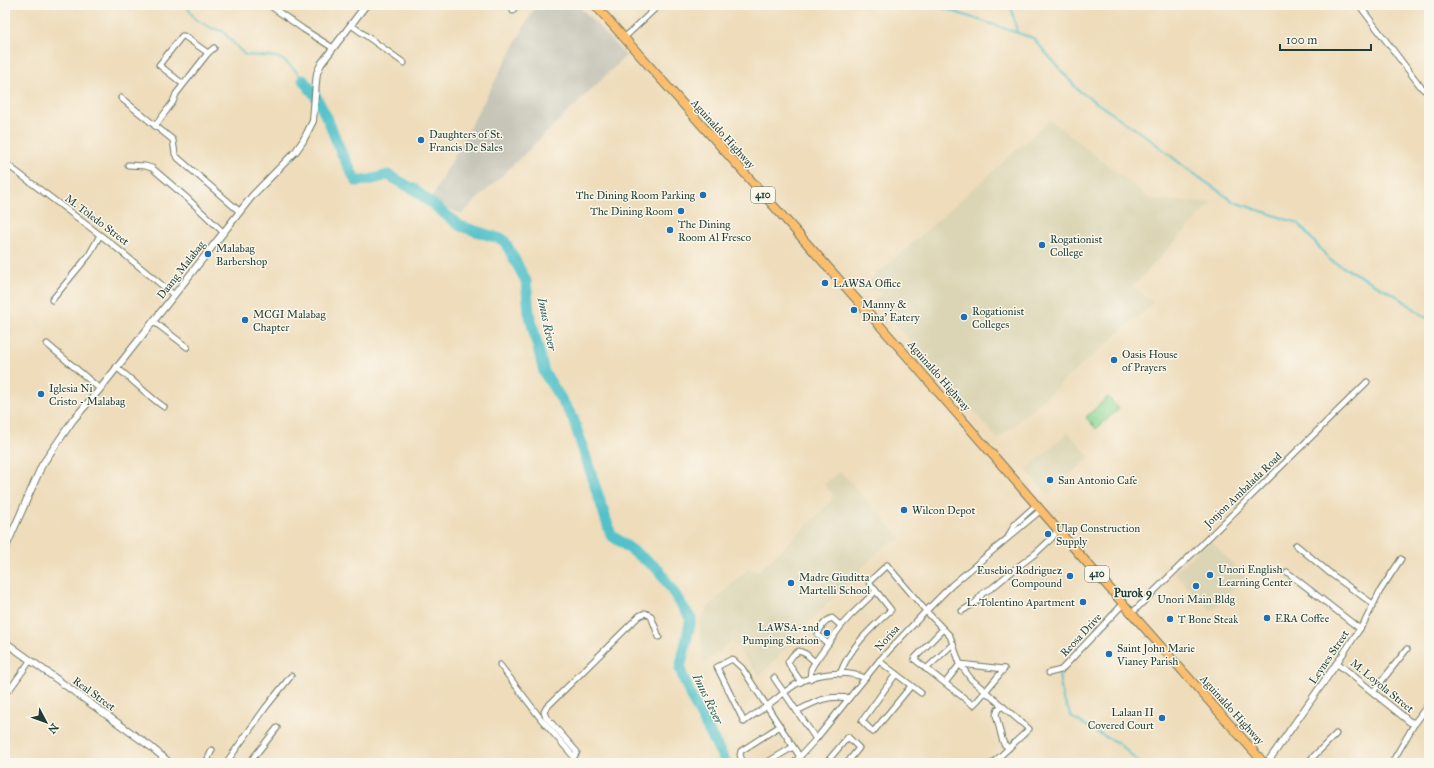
<svg xmlns="http://www.w3.org/2000/svg" width="1434" height="768" font-family="'IM FELL Great Primer',serif">
<style>
.built{fill:#dcd5b5}
.industrial{fill:#c6c5b8}
.green{fill:#8ad795;stroke:#548a64}
.lines{fill:none;stroke-linecap:round;stroke-linejoin:round}
.stream{stroke:#53c1c9;stroke-width:2}
.river{stroke:#53c1c9;stroke-width:11}
.minor-casing{stroke:#677563;stroke-width:7}
.tertiary-casing{stroke:#677563;stroke-width:8}
.primary-casing{stroke:#677563;stroke-width:10}
.minor{stroke:#fff;stroke-width:5}
.tertiary{stroke:#fff;stroke-width:6}
.primary{stroke:#fbbd6e;stroke-width:8}
.poi-dot{fill:#1f6fb2;stroke:#fbf7ec;stroke-width:1.5}
.labels{text-anchor:middle;dominant-baseline:central;stroke-width:3;stroke-linejoin:round;paint-order:stroke}
.shield{fill:#fbf7ec;stroke:#61756b;stroke-width:1}
.shield-label{font-size:10px;font-weight:bold;fill:#1f3d34}
.poi-label{font-size:11px;fill:#1f3d34;stroke:#fbf7ec;text-anchor:start}
.street-label{font-size:11px;fill:#1f3d34;stroke:#fbf7ec}
.water-label{font-size:12px;font-style:italic;fill:#2c5e59;stroke:#fbf7ec}
.neighbourhood-label{font-size:12px;font-weight:bold;fill:#1f3d34;stroke:#fbf7ec}
</style>
<rect width="100%" height="100%" fill="#fbf7ec"/>
<filter id="ink" filterUnits="userSpaceOnUse"><feTurbulence type="fractalNoise" baseFrequency=".025" numOctaves="2"/><feDisplacementMap in="SourceGraphic" scale="8" xChannelSelector="R" yChannelSelector="G"/><feConvolveMatrix kernelMatrix="1 2 1 2 8 2 1 2 1" color-interpolation-filters="sRGB"/></filter>
<filter id="wash" filterUnits="userSpaceOnUse"><feTurbulence type="fractalNoise" baseFrequency=".012" numOctaves="4" result="noise"/><feDisplacementMap in="SourceGraphic" scale="16" xChannelSelector="R" yChannelSelector="G"/><feGaussianBlur stdDeviation="0.9" result="paint"/><feColorMatrix in="noise" values="0 0 0 0 0 0 0 0 0 0 0 0 0 0 0 0 0 1.4 0 .05"/><feComposite in="paint" operator="in"/></filter>
<g filter="url(#wash)">
<rect width="100%" height="100%" fill="#eedcba"/>
<!-- built -->
<g class="built">
<path d="M 1050,120 L 1152,200 L 1213,202 L 1133,286 L 1153,303 L 998,439 L 874,300 L 881,294 L 875,289 L 867,291 L 863,287 Z"/>
<path d="M 1068,432 L 1090,457 L 1048,494 L 1026,470 Z"/>
<path d="M 840,471 L 902,539 L 886,544 L 836,594 L 760,676 L 732,641 L 703,664 L 699,620 L 712,603 L 748,569 L 759,571 L 831,502 L 833,495 L 824,484 Z"/>
<path d="M 1209,539 L 1246,577 L 1211,611 L 1174,573 Z"/>
</g>
<!-- industrial -->
<path class="industrial" d="M 536,5 L 578,5 L 626,56 L 462,214 L 430,201 Z"/>
<!-- green -->
<path class="green" d="M 1108,397 L 1119,409 L 1096,429 L 1086,417 Z"/>
<g class="lines">
<!-- stream -->
<g class="stream">
<path d="M 186,5 L 195,19 L 211,28 L 223,31 L 234,44 L 245,55 L 277,57 L 286,62 L 296,71 L 303,80"/>
<path d="M 934,5 L 1033,38 L 1079,91 L 1147,137 L 1186,168 L 1234,202 L 1298,223 L 1330,260 L 1397,296 L 1429,320"/>
<path d="M 1011,5 L 1017,33"/>
<path d="M 1059,674 L 1063,699 L 1072,717 L 1096,732 L 1118,743 L 1140,763"/>
</g>
<!-- river -->
<path class="river" d="M 303,80 L 315,95 L 327,118 L 341,152 L 356,181 L 369,180 L 388,175 L 415,190 L 460,226 L 504,240 L 526,281 L 529,312 L 544,372 L 573,418 L 611,535 L 658,569 L 691,619 L 680,669 L 691,697 L 726,763"/>
</g>
</g>
<g filter="url(#ink)">
<g class="lines">
<defs>
<g id="minor">
<path d="M 269,5 L 303,29 L 333,48"/>
<path d="M 1359,5 L 1421,87 L 1429,94"/>
<path d="M 513,11 L 515,5"/>
<path d="M 351,25 L 404,63"/>
<path d="M 624,38 L 659,5"/>
<path d="M 183,84 L 159,65 L 182,36 L 184,36 L 208,53"/>
<path d="M 121,98 L 173,140 L 175,154 L 178,158 L 239,211"/>
<path d="M 155,126 L 173,102 L 176,94 L 208,53 L 214,48"/>
<path d="M 5,163 L 108,241 L 174,295"/>
<path d="M 128,165 L 145,166 L 152,168 L 187,198 L 223,232"/>
<path d="M 52,300 L 89,255 L 100,235"/>
<path d="M 153,321 L 187,347"/>
<path d="M 47,344 L 100,389"/>
<path d="M 116,367 C 133,380 147,395 164,407"/>
<path d="M 1009,535 L 1015,524 L 1036,505"/>
<path d="M 1296,545 L 1331,574 L 1373,604"/>
<path d="M 1287,572 L 1360,629"/>
<path d="M 962,611 L 976,602 L 983,593 L 992,588 L 1015,569 L 1036,553 L 1051,539 L 1058,530"/>
<path d="M 1132,613 L 1367,382"/>
<path d="M 943,629 L 914,659 L 973,705 L 979,699 L 1004,669"/>
<path d="M 828,644 L 818,635 C 819,628 826,620 832,618 L 841,626"/>
<path d="M 879,661 L 921,693"/>
<path d="M 1337,663 L 1365,621 L 1380,591 L 1401,559"/>
<path d="M 500,665 L 541,719 L 574,757"/>
<path d="M 926,669 L 953,644"/>
<path d="M 1049,673 L 1061,670 L 1124,603"/>
<path d="M 840,674 C 849,648 872,627 891,610 L 869,582 L 887,565 L 926,611 L 950,636 L 960,664 L 971,679 L 1029,729 L 993,763"/>
<path d="M 896,674 L 862,721 L 873,732 L 911,686"/>
<path d="M 774,678 L 816,739"/>
<path d="M 810,679 L 811,669 L 815,662 L 841,626 L 851,615 L 876,591"/>
<path d="M 801,682 L 790,666 L 788,662 L 793,655 L 799,651 L 806,654 L 815,662"/>
<path d="M 945,683 L 960,664 L 1004,669"/>
<path d="M 10,689 L 30,661"/>
<path d="M 1373,692 L 1407,649"/>
<path d="M 1003,706 L 998,709 L 996,715 L 1002,739 L 1004,744 L 1009,748"/>
<path d="M 797,711 C 816,701 827,695 849,698"/>
<path d="M 800,757 L 742,668 L 732,659 L 717,667 L 744,722 C 751,716 759,712 767,706 C 778,698 789,687 802,681 C 821,673 846,670 865,678"/>
<path d="M 1394,759 L 1415,723"/>
<path d="M 206,763 L 212,750"/>
<path d="M 226,763 L 266,707 L 291,676"/>
<path d="M 249,763 L 277,728"/>
<path d="M 570,763 L 577,752 L 546,717 L 544,712 L 546,708 L 639,616 L 645,613 L 651,616 L 659,637"/>
<path d="M 743,763 L 740,755 L 741,751 L 780,726"/>
<path d="M 766,763 L 793,747"/>
<path d="M 794,763 L 816,739 L 879,661 L 926,611 L 952,585 L 1041,510"/>
<path d="M 826,763 L 848,737 L 859,748 L 847,763"/>
<path d="M 1307,763 L 1336,734"/>
</g>
<g id="tertiary">
<path d="M 5,549 L 42,465 L 73,420 L 100,389 L 253,195 L 296,151 L 303,141 L 313,121 L 316,82 L 317,73 L 321,64 L 366,5"/>
<path d="M 5,642 L 151,747 L 170,763"/>
<path d="M 1267,763 L 1337,663 L 1410,722 L 1415,723 L 1429,704"/>
</g>
<path id="primary" d="M 595,5 L 906,355 L 1058,530 L 1264,763"/>
</defs>
<!-- minor casing -->
<use href="#minor" class="minor-casing"/>
<!-- tertiary casing -->
<use href="#tertiary" class="tertiary-casing"/>
<!-- primary casing -->
<use href="#primary" class="primary-casing"/>
<!-- minor -->
<use href="#minor" class="minor"/>
<!-- tertiary -->
<use href="#tertiary" class="tertiary"/>
<!-- primary -->
<use href="#primary" class="primary"/>
</g>
</g>
<!-- markers -->
<g class="poi-dot">
<circle cx="421" cy="140" r="4"/>
<circle cx="703" cy="195" r="4"/>
<circle cx="681" cy="211" r="4"/>
<circle cx="670" cy="230" r="4"/>
<circle cx="1042" cy="245" r="4"/>
<circle cx="208" cy="254" r="4"/>
<circle cx="825" cy="283" r="4"/>
<circle cx="854" cy="310" r="4"/>
<circle cx="964" cy="317" r="4"/>
<circle cx="245" cy="320" r="4"/>
<circle cx="1114" cy="360" r="4"/>
<circle cx="41" cy="394" r="4"/>
<circle cx="1050" cy="480" r="4"/>
<circle cx="904" cy="510" r="4"/>
<circle cx="1048" cy="534" r="4"/>
<circle cx="1210" cy="575" r="4"/>
<circle cx="1070" cy="576" r="4"/>
<circle cx="791" cy="583" r="4"/>
<circle cx="1196" cy="586" r="4"/>
<circle cx="1083" cy="602" r="4"/>
<circle cx="1267" cy="618" r="4"/>
<circle cx="1170" cy="619" r="4"/>
<circle cx="827" cy="633" r="4"/>
<circle cx="1109" cy="654" r="4"/>
<circle cx="1162" cy="718" r="4"/>
</g>
<g class="labels">
<!-- shield labels -->
<g class="shield">
<rect x="751" y="187" width="24" height="16" rx="3"/>
<rect x="1085" y="566" width="24" height="16" rx="3"/>
</g>
<g class="shield-label">
<text x="763" y="195">410</text>
<text x="1097" y="574">410</text>
</g>
<!-- poi labels -->
<g class="poi-label">
<text x="429" y="134">Daughters of St.<tspan x="429" dy="13">Francis De Sales</tspan></text>
<text x="695" y="195" text-anchor="end">The Dining Room Parking</text>
<text x="673" y="211" text-anchor="end">The Dining Room</text>
<text x="678" y="224">The Dining<tspan x="678" dy="13">Room Al Fresco</tspan></text>
<text x="1050" y="239">Rogationist<tspan x="1050" dy="13">College</tspan></text>
<text x="216" y="248">Malabag<tspan x="216" dy="13">Barbershop</tspan></text>
<text x="833" y="283">LAWSA Office</text>
<text x="862" y="304">Manny &amp;<tspan x="862" dy="13">Dina' Eatery</tspan></text>
<text x="972" y="311">Rogationist<tspan x="972" dy="13">Colleges</tspan></text>
<text x="253" y="314">MCGI Malabag<tspan x="253" dy="13">Chapter</tspan></text>
<text x="1122" y="354">Oasis House<tspan x="1122" dy="13">of Prayers</tspan></text>
<text x="49" y="388">Iglesia Ni<tspan x="49" dy="13">Cristo - Malabag</tspan></text>
<text x="1058" y="480">San Antonio Cafe</text>
<text x="912" y="510">Wilcon Depot</text>
<text x="1056" y="528">Ulap Construction<tspan x="1056" dy="13">Supply</tspan></text>
<text x="1218" y="569">Unori English<tspan x="1218" dy="13">Learning Center</tspan></text>
<text x="1062" y="570" text-anchor="end">Eusebio Rodriguez<tspan x="1062" dy="13">Compound</tspan></text>
<text x="799" y="577">Madre Giuditta<tspan x="799" dy="13">Martelli School</tspan></text>
<text x="1196" y="599" text-anchor="middle">Unori Main Bldg</text>
<text x="1075" y="602" text-anchor="end">L. Tolentino Apartment</text>
<text x="1275" y="618">ERA Coffee</text>
<text x="1178" y="619">T Bone Steak</text>
<text x="819" y="627" text-anchor="end">LAWSA-2nd<tspan x="819" dy="13">Pumping Station</tspan></text>
<text x="1117" y="648">Saint John Marie<tspan x="1117" dy="13">Vianey Parish</tspan></text>
<text x="1154" y="712" text-anchor="end">Lalaan II<tspan x="1154" dy="13">Covered Court</tspan></text>
</g>
<!-- street labels -->
<g class="street-label">
<text transform="translate(723 134) rotate(48)">Aguinaldo Highway</text>
<text transform="translate(97 220) rotate(37)">M. Toledo Street</text>
<text transform="translate(181 270) rotate(-52)">Daang Malabag</text>
<text transform="translate(939 376) rotate(49)">Aguinaldo Highway</text>
<text transform="translate(1243 490) rotate(-44)">Jonjon Ambalada Road</text>
<text transform="translate(1081 635) rotate(-47)">Reosa Drive</text>
<text transform="translate(887 638) rotate(-48)">Norisa</text>
<text transform="translate(1329 657) rotate(-56)">Leynes Street</text>
<text transform="translate(1382 686) rotate(39)">M. Loyola Street</text>
<text transform="translate(94 694) rotate(36)">Real Street</text>
<text transform="translate(1232 710) rotate(48)">Aguinaldo Highway</text>
</g>
<!-- water labels -->
<g class="water-label">
<text transform="translate(547 324) rotate(78)">Imus River</text>
<text transform="translate(708 699) rotate(64)">Imus River</text>
</g>
<!-- neighbourhood labels -->
<g class="neighbourhood-label">
<text x="1133" y="593">Purok 9</text>
</g>
</g>
<!-- margin -->
<rect width="1434" height="768" fill="none" stroke="#fbf7ec" stroke-width="20"/>
<!-- north arrow -->
<g transform="translate(46 722) rotate(131)" stroke="#fbf7ec" stroke-width="3" paint-order="stroke">
<path d="M0-3L7 15L0 10L-7 15Z" fill="#1f3d34"/>
<text y="-6" font-size="11" font-weight="bold" text-anchor="middle" fill="#1f3d34">N</text>
</g>
<!-- scale -->
<path d="M1280 44v6h91v-6" fill="none" stroke="#1f3d34" stroke-width="2"/>
<text x="1286" y="44" font-size="12" fill="#1f3d34" stroke="#fbf7ec" stroke-width="3" paint-order="stroke">100 m</text>
</svg>
